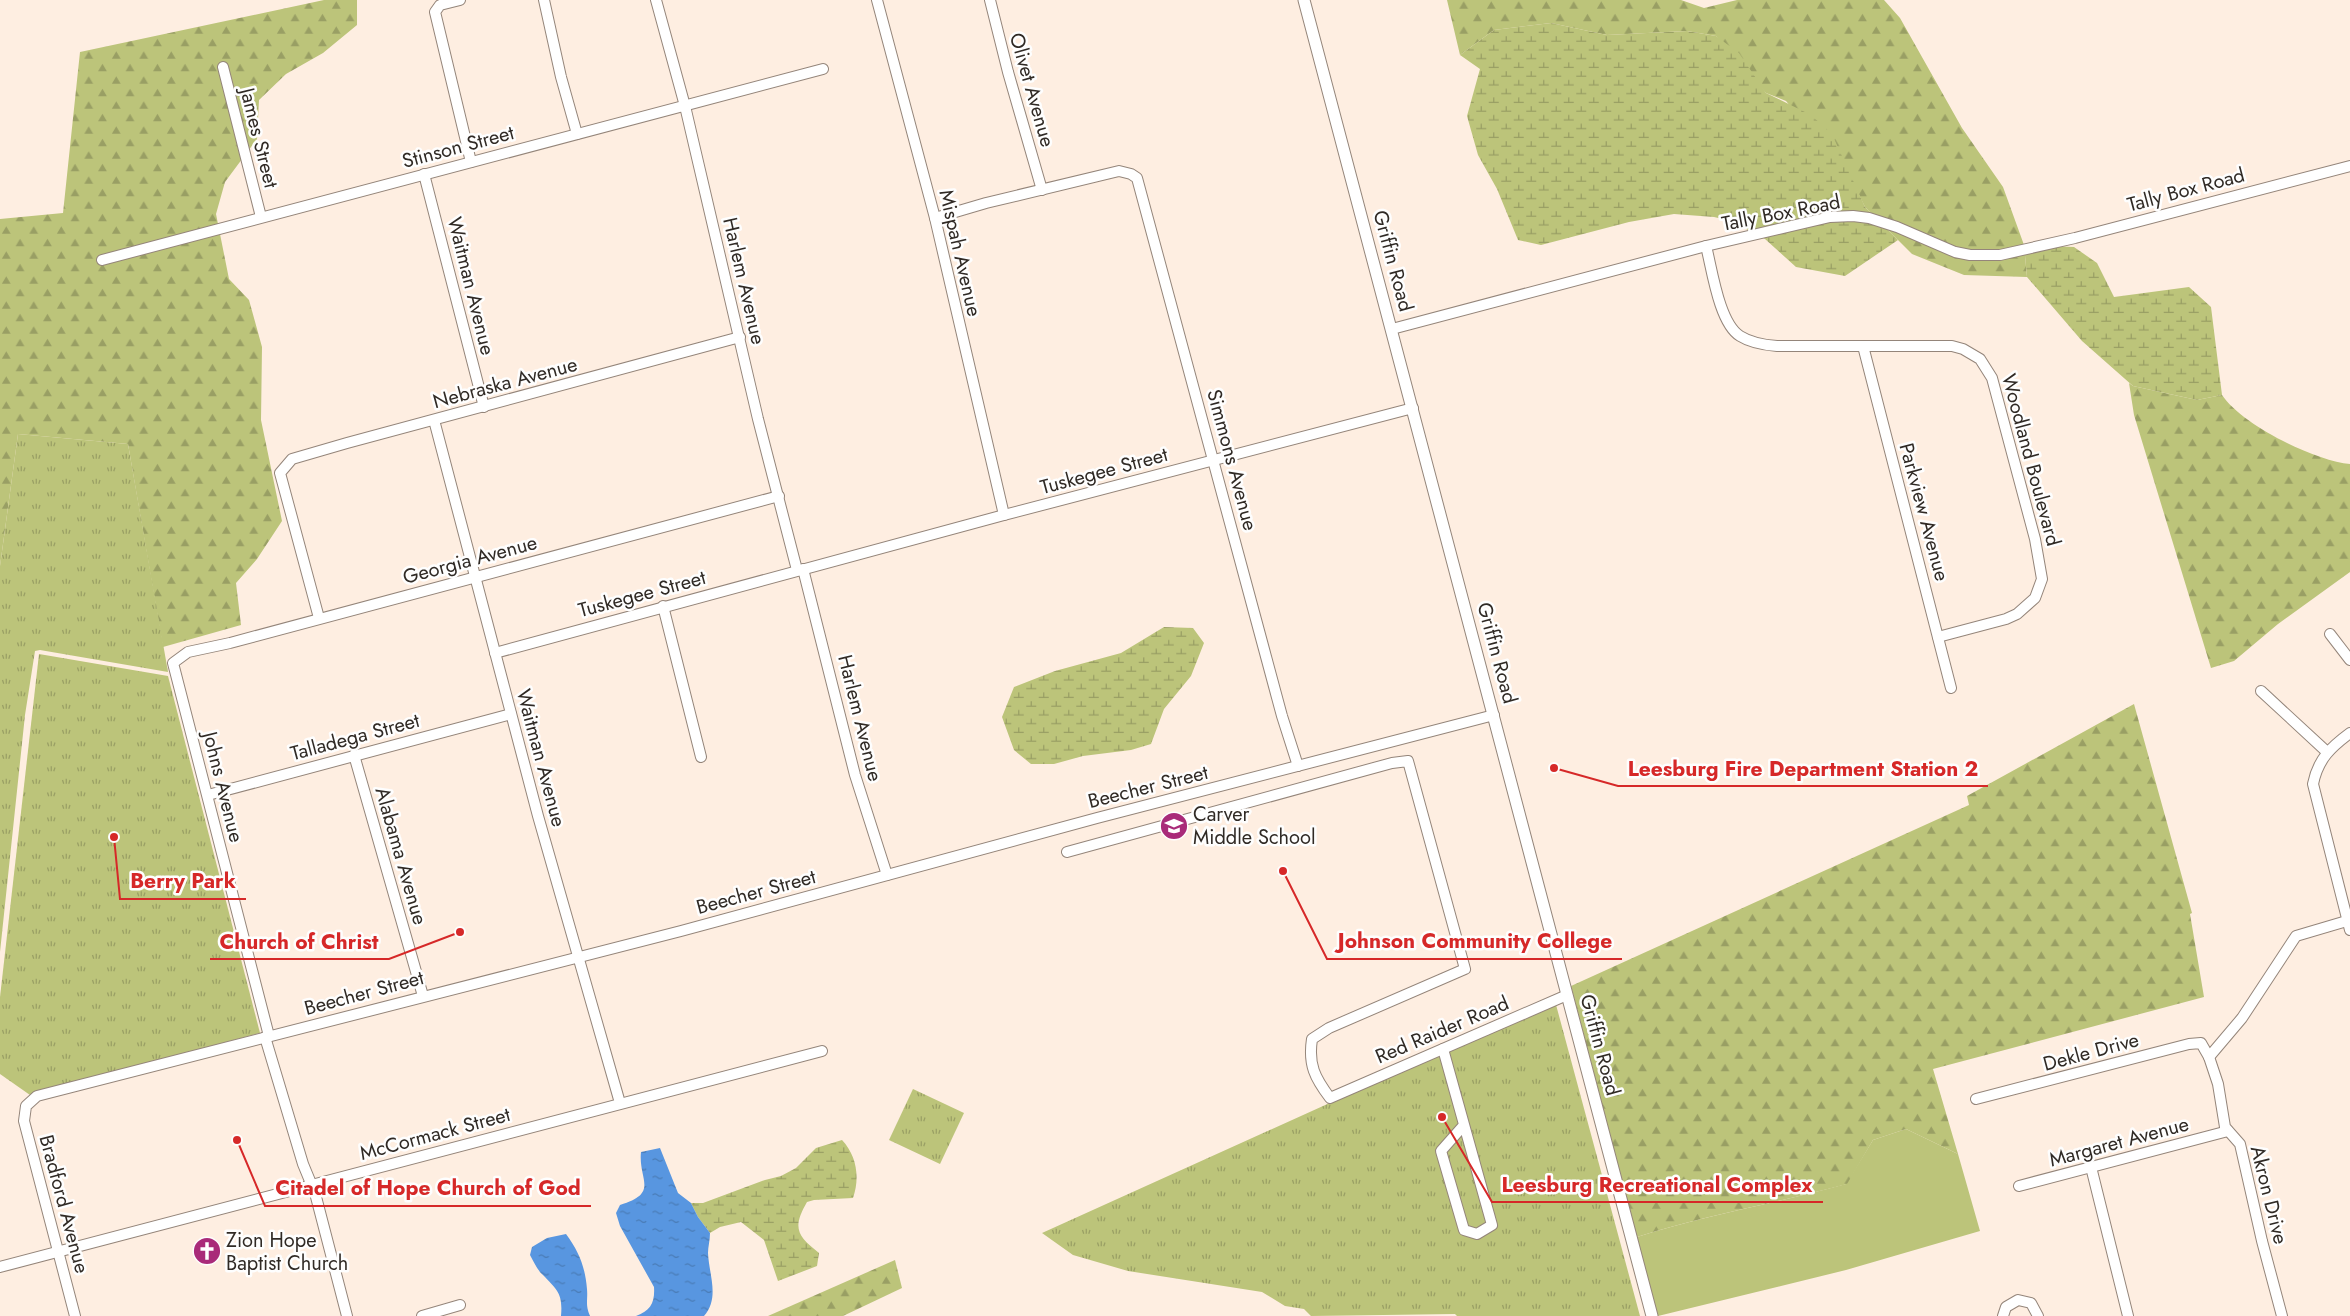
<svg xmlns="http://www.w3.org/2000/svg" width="2350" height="1316" font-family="Jost,sans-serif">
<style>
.green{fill:#bcc47a}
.forest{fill:url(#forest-firs)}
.wetland{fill:url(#wetland-marsh)}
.park{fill:url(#park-tufts)}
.water{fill:url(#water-ripples)}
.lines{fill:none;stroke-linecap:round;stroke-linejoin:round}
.minor-casing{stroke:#94857a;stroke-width:12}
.tertiary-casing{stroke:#94857a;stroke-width:13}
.minor{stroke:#fff;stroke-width:10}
.tertiary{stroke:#fff;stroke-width:11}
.labels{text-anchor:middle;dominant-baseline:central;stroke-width:5;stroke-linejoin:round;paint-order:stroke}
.street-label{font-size:20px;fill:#302a25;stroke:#fefefe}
.poi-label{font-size:20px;fill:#302a25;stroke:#fefefe;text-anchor:start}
.leader{fill:none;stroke:#d62828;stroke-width:2}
.callout-dot{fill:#d62828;stroke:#fefefe;stroke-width:2}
.callout-label{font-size:21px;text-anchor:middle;font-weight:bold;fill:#d62828;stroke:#fefefe;stroke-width:5;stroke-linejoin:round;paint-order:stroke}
</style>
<defs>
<pattern id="forest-firs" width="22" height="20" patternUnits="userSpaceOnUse" patternTransform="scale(1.25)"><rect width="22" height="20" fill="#bcc47a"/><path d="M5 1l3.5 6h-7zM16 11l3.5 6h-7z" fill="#999f64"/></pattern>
<pattern id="wetland-marsh" width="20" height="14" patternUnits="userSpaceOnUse" patternTransform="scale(1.25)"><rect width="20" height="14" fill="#bcc47a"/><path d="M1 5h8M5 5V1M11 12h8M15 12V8" fill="none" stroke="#999f64"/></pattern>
<pattern id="park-tufts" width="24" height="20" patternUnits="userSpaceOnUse" patternTransform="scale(1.25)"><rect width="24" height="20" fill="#bcc47a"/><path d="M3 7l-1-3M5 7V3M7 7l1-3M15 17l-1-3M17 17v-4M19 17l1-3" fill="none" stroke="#999f64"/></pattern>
<pattern id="water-ripples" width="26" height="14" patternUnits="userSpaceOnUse" patternTransform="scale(1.25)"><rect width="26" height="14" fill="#5896e0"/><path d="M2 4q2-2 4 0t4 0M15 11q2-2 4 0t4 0" fill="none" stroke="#497bb5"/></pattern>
</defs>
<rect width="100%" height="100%" fill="#feeee1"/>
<!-- green -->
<path class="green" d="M 1906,1129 L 1958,1154 L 1980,1231 L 1846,1270 L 1658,1316 L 1637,1237 C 1706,1215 1777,1203 1846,1184 L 1873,1140 Z"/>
<!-- forest -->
<g class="forest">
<path d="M 324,0 L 357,0 L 357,25 L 323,53 L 286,74 L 259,100 L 257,139 L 225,182 L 216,214 L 229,279 L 249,300 L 262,347 L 261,420 L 282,521 L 257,559 L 236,583 L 241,625 L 163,647 L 128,444 L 18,434 L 0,566 L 0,219 L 63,213 L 80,52 Z"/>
<path d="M 1447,0 L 1681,0 L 1704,8 L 1737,0 L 1884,0 L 1900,18 L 1962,128 L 2003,187 L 2024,245 L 2027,277 L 1964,275 L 1912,254 L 1865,207 L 1851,179 L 1786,101 L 1766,93 L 1716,36 L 1687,31 L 1607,35 L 1551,23 L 1494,30 L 1460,55 Z"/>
<path d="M 2129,383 L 2133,386 L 2197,400 L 2222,395 C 2242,425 2315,461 2350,464 L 2350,572 L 2278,624 L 2234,661 L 2211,668 L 2134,415 Z"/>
<path d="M 2134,704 L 2192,913 L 2190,914 L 2204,997 L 1933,1069 L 1958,1154 L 1906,1129 L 1873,1140 L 1847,1184 C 1777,1203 1706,1215 1637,1237 L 1571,986 L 1969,805 L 1967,796 Z"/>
<path d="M 895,1260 L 902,1288 L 843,1316 L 768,1316 Z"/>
</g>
<!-- wetland -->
<g class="wetland">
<path d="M 1551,23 L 1607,35 L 1687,31 L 1716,36 L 1739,53 L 1766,93 L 1811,115 L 1832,134 L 1865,207 L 1898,240 L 1845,276 L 1796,267 L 1765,239 L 1731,221 L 1714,217 L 1674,214 L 1629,222 L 1541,245 L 1518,240 L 1497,189 L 1478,155 L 1467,116 L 1480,69 L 1460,55 L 1494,30 Z"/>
<path d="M 2024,245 L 2074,247 L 2097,263 L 2114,297 L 2189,287 L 2211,307 L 2222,395 L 2197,400 L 2133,386 L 2082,341 L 2027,277 Z"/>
<path d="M 1164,627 L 1193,628 L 1204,643 L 1191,676 L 1164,709 L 1151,744 L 1131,750 L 1083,756 L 1054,764 L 1031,764 L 1014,750 L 1002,717 L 1014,687 L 1055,671 L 1121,653 Z"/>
<path d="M 842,1140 C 857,1156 860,1178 853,1198 L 814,1200 L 807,1202 C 792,1228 797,1236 819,1253 L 817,1266 L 778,1281 L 764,1240 L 741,1222 L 720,1227 L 710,1233 L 698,1217 L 691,1203 L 703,1203 L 765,1180 L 781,1176 L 796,1168 L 816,1148 Z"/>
</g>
<!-- park -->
<g class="park">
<path d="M 18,434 L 128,444 L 168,672 L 40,650 L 35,651 L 25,715 L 0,952 L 0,566 Z"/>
<path d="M 39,654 L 168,676 L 260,1033 L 30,1095 L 0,1074 L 0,997 Z"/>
<path d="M 1555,1001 L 1640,1316 L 1457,1316 L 1455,1314 L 1311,1316 L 1304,1309 L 1285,1306 L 1262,1292 L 1128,1271 L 1073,1255 L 1042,1233 Z"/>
<path d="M 913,1089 L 964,1113 L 940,1164 L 889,1140 Z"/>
</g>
<!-- water -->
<g class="water">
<path d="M 660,1148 L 678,1193 L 691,1203 L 698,1217 L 710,1233 C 710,1240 708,1247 708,1253 C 709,1275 720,1298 704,1316 L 636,1316 C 651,1311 655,1302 654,1287 L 620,1226 L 616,1213 L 620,1205 C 660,1193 638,1180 641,1152 Z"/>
<path d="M 566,1234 C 579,1252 585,1266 587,1289 C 588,1301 585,1304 590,1316 L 561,1316 C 563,1293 557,1290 543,1275 C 537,1270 534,1262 530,1255 L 532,1247 L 547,1238 Z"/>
</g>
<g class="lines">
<defs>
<g id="minor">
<path d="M 460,0 L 440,5 L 435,12 L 471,162"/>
<path d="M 544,0 L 561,77 L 577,134"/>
<path d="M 656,0 L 685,106 L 758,419 L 797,570"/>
<path d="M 877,0 L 935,218 L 1004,515"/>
<path d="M 990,0 L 1008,72 L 1042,190"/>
<path d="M 223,67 L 261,217"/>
<path d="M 424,174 L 484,407"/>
<path d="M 935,218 L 986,203 L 1119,171 L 1131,174 L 1137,178 L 1282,716 L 1298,766"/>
<path d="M 1706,246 C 1712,269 1719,323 1740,336 C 1751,343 1764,345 1777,346 L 1952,346 L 1963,349 L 1980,359 L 1992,378 L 2035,539 L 2042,579 L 2035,598 L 2017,614 L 2006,619 L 1938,637"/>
<path d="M 102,260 L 823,69"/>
<path d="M 1392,329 L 1706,246 L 1830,217 L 1853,216 L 1869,218 L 1897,227 L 1955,252 L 1970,255 L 2000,255 L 2075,238 L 2350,166"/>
<path d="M 1863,346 L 1951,688"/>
<path d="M 434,420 L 538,816 L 620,1103"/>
<path d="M 803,569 L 855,775 L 887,875"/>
<path d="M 663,606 L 701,757"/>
<path d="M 319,618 L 280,473 L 292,459 L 347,443 L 740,337"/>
<path d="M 2330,634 L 2350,660"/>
<path d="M 495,653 L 1004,515 L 1413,408"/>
<path d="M 2261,691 L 2327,752"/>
<path d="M 2350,733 C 2331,747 2318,759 2313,784 L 2350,930"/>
<path d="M 354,755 L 423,996"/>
<path d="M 208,795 L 511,714"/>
<path d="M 1067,852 L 1392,763 L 1408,761 L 1465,969 L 1329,1028 L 1312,1039 C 1308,1065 1315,1078 1330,1098 L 1567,995"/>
<path d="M 269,1036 L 173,663 L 188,652 L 230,643 L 779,496"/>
<path d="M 265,1037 L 303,1164 L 315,1193 L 347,1316"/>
<path d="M 1443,1049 L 1492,1225 L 1477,1234 L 1464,1230 L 1441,1151 L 1464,1125"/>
<path d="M 2209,1057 L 2242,1018 L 2296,936 L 2350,920"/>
<path d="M 1976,1099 L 2189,1044 L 2201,1043 L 2209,1057 L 2218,1084 L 2225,1127 L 2240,1144 L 2262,1241 L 2282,1316"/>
<path d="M 2091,1167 L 2128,1316"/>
<path d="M 2019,1186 L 2228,1131"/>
<path d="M 0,1267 L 822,1051"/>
<path d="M 75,1316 L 24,1121 L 26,1106 L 37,1096 L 681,931 L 1097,818 L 1494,715"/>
<path d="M 422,1316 L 460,1305"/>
<path d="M 2003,1316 L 2006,1307 L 2018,1300 L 2031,1303 L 2038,1316"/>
</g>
<path id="tertiary" d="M 1304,0 L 1652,1316"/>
</defs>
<!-- minor casing -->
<use href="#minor" class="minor-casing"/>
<!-- tertiary casing -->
<use href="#tertiary" class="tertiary-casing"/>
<!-- minor -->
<use href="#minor" class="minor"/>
<!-- tertiary -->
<use href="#tertiary" class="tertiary"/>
</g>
<!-- icons -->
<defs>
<symbol id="school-disc" viewBox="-11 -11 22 22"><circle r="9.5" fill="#a92a79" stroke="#fefefe"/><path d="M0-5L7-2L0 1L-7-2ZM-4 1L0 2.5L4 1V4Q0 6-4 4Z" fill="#fff"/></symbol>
<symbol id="church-disc" viewBox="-11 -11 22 22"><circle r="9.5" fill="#a92a79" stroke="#fefefe"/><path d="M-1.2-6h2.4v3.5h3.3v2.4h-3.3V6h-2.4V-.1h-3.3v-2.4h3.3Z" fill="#fff"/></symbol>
</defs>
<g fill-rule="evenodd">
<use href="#school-disc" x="1158" y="810" width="32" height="32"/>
<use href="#church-disc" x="191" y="1235" width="32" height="32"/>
</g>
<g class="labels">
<!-- street labels -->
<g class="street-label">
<text transform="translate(1032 90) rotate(74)">Olivet Avenue</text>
<text transform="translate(259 138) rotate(76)">James Street</text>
<text transform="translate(458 147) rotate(-15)">Stinson Street</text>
<text transform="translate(2186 190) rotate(-15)">Tally Box Road</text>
<text transform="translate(1781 213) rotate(-11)">Tally Box Road</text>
<text transform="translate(960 253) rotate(77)">Mispah Avenue</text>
<text transform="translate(1393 261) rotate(75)">Griffin Road</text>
<text transform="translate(744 281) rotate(77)">Harlem Avenue</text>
<text transform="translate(471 286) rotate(76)">Waitman Avenue</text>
<text transform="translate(505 383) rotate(-15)">Nebraska Avenue</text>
<text transform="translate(1232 460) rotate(75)">Simmons Avenue</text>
<text transform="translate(2031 460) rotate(75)">Woodland Boulevard</text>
<text transform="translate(1104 471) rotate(-15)">Tuskegee Street</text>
<text transform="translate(1924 512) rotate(75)">Parkview Avenue</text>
<text transform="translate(470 560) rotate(-15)">Georgia Avenue</text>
<text transform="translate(642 594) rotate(-15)">Tuskegee Street</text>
<text transform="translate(1497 653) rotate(75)">Griffin Road</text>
<text transform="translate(860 718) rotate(76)">Harlem Avenue</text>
<text transform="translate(355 737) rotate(-15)">Talladega Street</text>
<text transform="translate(541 758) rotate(75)">Waitman Avenue</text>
<text transform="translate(223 787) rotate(76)">Johns Avenue</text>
<text transform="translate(1148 787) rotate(-14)">Beecher Street</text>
<text transform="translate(401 856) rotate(74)">Alabama Avenue</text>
<text transform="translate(756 892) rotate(-15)">Beecher Street</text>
<text transform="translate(364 993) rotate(-15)">Beecher Street</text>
<text transform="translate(1442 1030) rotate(-23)">Red Raider Road</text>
<text transform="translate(1600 1045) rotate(75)">Griffin Road</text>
<text transform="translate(2091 1052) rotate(-15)">Dekle Drive</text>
<text transform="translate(435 1134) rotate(-15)">McCormack Street</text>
<text transform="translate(2119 1142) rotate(-15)">Margaret Avenue</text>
<text transform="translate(2269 1195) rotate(76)">Akron Drive</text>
<text transform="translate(64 1204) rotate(75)">Bradford Avenue</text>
</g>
<!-- poi labels -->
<g class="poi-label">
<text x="1193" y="814">Carver<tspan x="1193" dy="23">Middle School</tspan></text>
<text x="226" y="1240">Zion Hope<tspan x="226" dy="23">Baptist Church</tspan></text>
</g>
</g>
<!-- callouts -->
<path class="leader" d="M1554 768L1618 786H1988M114 837L120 899H246M1283 871L1327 959H1622M460 932L389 959H210M1442 1117L1492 1202H1823M237 1140L265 1206H591"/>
<g class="callout-dot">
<circle cx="1554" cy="768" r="5"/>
<circle cx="114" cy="837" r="5"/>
<circle cx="1283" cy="871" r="5"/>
<circle cx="460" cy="932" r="5"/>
<circle cx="1442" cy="1117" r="5"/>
<circle cx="237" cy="1140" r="5"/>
</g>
<g class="callout-label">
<text x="1803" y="776">Leesburg Fire Department Station 2</text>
<text x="183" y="888">Berry Park</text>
<text x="1475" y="948">Johnson Community College</text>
<text x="299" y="949">Church of Christ</text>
<text x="1657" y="1192">Leesburg Recreational Complex</text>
<text x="428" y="1195">Citadel of Hope Church of God</text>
</g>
</svg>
